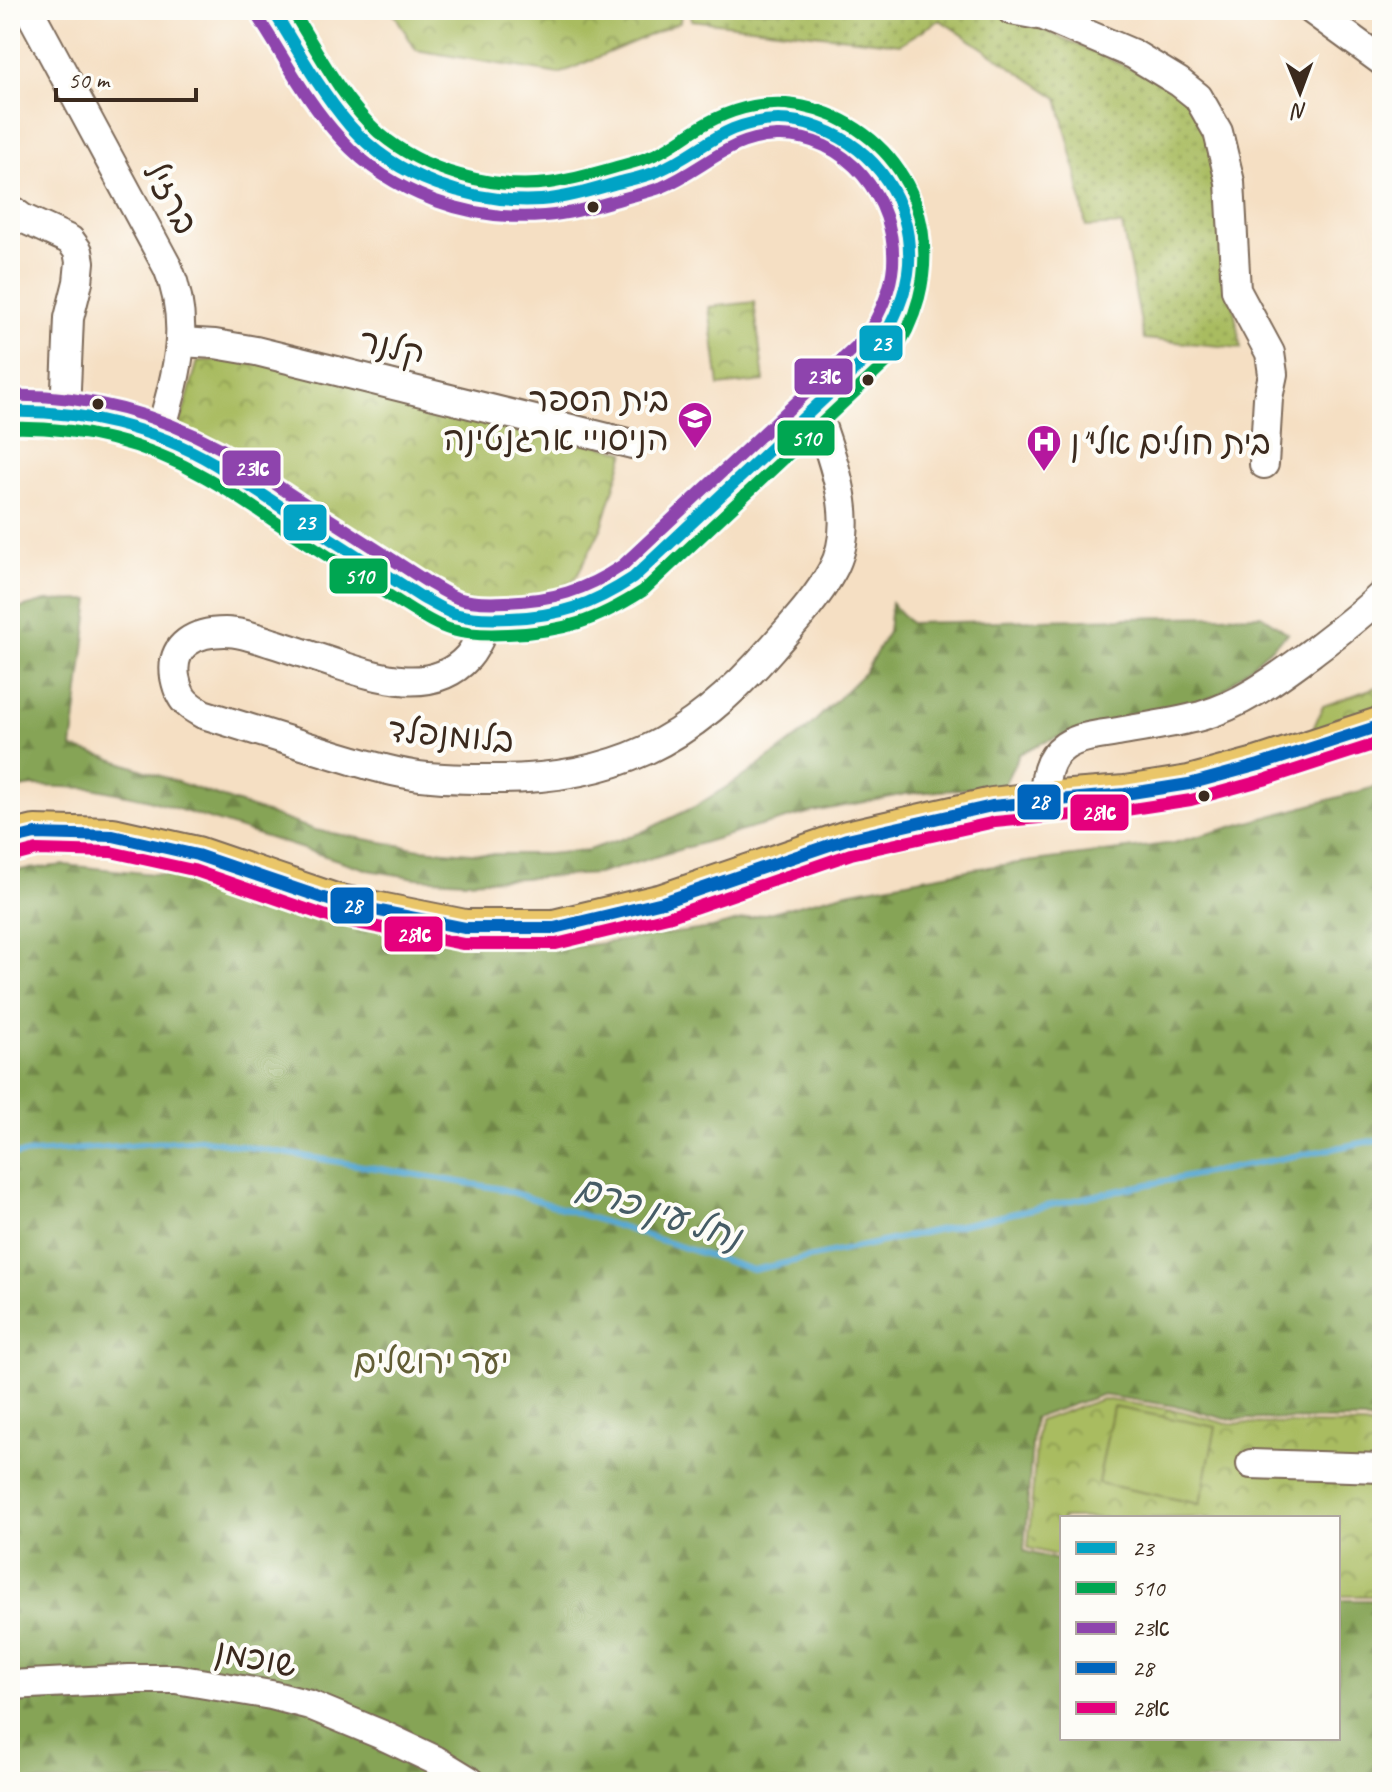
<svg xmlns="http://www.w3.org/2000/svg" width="1392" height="1792" font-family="Caveat,'Playpen Sans Hebrew',sans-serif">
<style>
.grass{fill:url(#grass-dots);stroke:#72733f;stroke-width:2}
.forest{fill:url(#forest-firs);stroke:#60673a;stroke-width:2}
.park{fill:url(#park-crowns);stroke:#72733f;stroke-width:2}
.garden{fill:#a9bc60;stroke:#72733f;stroke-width:2}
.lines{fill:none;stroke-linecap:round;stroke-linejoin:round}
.stream{stroke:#56a7d1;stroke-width:6}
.minor-casing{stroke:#7c6958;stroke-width:32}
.major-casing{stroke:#7c6958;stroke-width:40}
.minor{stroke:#fff;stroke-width:28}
.major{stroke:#eac669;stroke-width:36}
.bus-1-casing{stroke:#fdfcf7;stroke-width:18}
.bus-2-casing{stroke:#fdfcf7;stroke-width:18}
.bus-3-casing{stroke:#fdfcf7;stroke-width:18}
.bus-4-casing{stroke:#fdfcf7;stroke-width:18}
.bus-5-casing{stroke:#fdfcf7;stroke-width:18}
.bus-1{stroke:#03a3c5;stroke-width:12}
.bus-2{stroke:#00a651;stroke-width:12}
.bus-3{stroke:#8e44ad;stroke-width:12}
.bus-4{stroke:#0065bd;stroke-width:12}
.bus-5{stroke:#e5007d;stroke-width:12}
.bus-dot{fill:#3b2a1e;stroke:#fdfcf7;stroke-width:3}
.labels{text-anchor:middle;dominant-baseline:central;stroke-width:8;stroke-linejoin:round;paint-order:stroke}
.street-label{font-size:34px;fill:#3b2a1e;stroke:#fdfcf7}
.poi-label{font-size:34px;fill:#3b2a1e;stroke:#fdfcf7;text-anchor:end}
.park-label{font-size:34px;fill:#625d35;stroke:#fdfcf7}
.water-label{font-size:36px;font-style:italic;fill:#465c66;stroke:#fdfcf7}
.line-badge{stroke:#fdfcf7;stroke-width:3}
.badge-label{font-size:22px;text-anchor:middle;font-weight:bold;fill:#fff}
</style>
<defs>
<pattern id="grass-dots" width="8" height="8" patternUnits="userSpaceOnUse" patternTransform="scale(2)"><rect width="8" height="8" fill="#a9bc60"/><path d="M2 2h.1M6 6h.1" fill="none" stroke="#8b994f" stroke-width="1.8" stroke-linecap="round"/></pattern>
<pattern id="forest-firs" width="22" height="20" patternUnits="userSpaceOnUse" patternTransform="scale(2)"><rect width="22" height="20" fill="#86a456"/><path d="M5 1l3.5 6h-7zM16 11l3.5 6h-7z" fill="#6f8647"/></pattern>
<pattern id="park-crowns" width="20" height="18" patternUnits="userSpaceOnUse" patternTransform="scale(2)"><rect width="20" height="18" fill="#a9bc60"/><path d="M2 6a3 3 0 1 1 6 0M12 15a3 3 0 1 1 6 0" fill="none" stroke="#8b994f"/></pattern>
</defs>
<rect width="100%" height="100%" fill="#fdfcf7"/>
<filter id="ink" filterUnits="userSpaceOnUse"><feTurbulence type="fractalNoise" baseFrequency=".0125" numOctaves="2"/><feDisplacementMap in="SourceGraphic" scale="16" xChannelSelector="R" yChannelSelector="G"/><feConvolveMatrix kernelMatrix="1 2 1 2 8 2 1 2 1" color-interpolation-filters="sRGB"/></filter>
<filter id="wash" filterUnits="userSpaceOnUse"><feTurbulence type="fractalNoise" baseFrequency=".006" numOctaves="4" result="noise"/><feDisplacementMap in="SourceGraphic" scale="32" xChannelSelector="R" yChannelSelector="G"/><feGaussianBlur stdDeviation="1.8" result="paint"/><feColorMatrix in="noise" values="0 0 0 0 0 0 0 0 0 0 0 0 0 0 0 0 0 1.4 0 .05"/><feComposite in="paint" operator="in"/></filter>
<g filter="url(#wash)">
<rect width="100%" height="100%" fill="#f5dfc3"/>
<!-- grass -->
<path class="grass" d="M 692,10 L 999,10 L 1179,90 L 1216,147 L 1231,292 L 1241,348 L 1144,339 L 1122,225 L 1086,227 L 1077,176 L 1058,98 L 940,20 L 900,44 L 691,20 Z"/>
<!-- forest -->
<g class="forest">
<path d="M 90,600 L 72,748 L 106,757 L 315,830 L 420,849 L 483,854 L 548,854 L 588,850 L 640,833 L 694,807 L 749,773 L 803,733 L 865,672 L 888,632 L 891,603 L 910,623 L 1261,615 L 1288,633 L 1218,695 L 1191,705 L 1087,728 L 1039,744 L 1019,754 L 1004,785 L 906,794 L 808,813 L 742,831 L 598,874 L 466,881 L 416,878 L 369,870 L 146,799 L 92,788 L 34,786 L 10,789 L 10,611 L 46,601 Z"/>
<path d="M 1382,785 L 1382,1425 L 1364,1420 L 1225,1419 L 1182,1407 L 1101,1395 L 1034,1418 L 1024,1551 L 1062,1561 L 1062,1738 L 1338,1738 L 1338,1600 L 1382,1600 L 1382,1782 L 10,1782 L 10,871 L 65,865 L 203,879 L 307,913 L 437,941 L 560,949 L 712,928 L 847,892 L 973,869 L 1174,843 Z"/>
</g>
<!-- park -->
<g class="park">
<path d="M 392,10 L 681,10 L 680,22 L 559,74 L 416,50 Z"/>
<path d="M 754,302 L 764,381 L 719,386 L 709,307 Z"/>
<path d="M 230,360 L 264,362 L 625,452 L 602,527 L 577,576 L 550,606 L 491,607 L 457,602 L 402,576 L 179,427 L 198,361 Z"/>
<path d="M 1382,685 L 1382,711 L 1310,736 L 1323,706 Z"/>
<path d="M 1102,1399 L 1181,1411 L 1224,1423 L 1364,1425 L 1382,1429 L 1382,1596 L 1338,1596 L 1338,1518 L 1062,1518 L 1062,1557 L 1028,1548 L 1038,1421 Z"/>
</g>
<!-- garden -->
<path class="garden" d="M 1113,1407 L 1216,1427 L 1200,1504 L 1098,1483 Z"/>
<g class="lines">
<!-- stream -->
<path class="stream" d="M 10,1155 L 200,1139 L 502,1189 L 753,1270 L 1134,1187 L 1382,1139"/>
</g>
</g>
<g filter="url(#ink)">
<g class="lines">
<defs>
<g id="minor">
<path d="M 29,10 L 168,268 C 193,327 175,379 159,437"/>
<path d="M 1011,10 L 1044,16 L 1133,54 L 1179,82 L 1198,97 L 1218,132 L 1230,182 L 1236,290 L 1270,353 L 1273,374 L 1268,398 L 1264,464"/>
<path d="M 1312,10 L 1382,61"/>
<path d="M 10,209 L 22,218 L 70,240 L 78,251 L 80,262 L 78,282 L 69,318 L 65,412"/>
<path d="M 180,342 L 215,344 L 256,351 L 632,444"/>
<path d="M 10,412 C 82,406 150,431 213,463 L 421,597 C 432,603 443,610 455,614 C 473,619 492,619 511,618 C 564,616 588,608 633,578 L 878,348 C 894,322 907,293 909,263 C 913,198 873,142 811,125 C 800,122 787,119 775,120 C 758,120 737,126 722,133 C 696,146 675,167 647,175 C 613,183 575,198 540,200 C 476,205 393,177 351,127 C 321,92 298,49 273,10"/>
<path d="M 488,619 C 482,631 477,647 468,657 C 433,696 379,678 336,664 C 315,657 294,650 272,643 C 257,638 240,632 225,632 C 196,632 170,644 175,677 C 177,687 180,698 188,704 C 192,708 198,711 203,714 C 244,727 284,739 325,752 C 354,761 383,770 413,775 C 437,779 462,779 486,779 C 613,781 689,744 772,648 C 793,624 816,600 832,571 C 860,521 831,458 815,407"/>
<path d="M 1044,800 C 1045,779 1046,759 1065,746 C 1080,736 1100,735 1118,732 C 1146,727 1174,723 1201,716 C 1243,704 1277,678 1311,653 C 1336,634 1360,616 1382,595"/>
<path d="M 1251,1464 L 1382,1468"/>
<path d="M 10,1685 L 129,1679 L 176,1679 L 271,1695 L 310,1705 L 380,1734 L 435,1760 L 471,1782"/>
</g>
<path id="major" d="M 10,840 L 35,834 L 113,836 L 197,855 L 335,902 L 465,928 L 554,928 L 663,902 L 847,839 L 992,806 L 1044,800 L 1125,794 L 1189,784 L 1259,765 L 1382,725"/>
</defs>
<!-- minor casing -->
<use href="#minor" class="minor-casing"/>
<!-- major casing -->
<use href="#major" class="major-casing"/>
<!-- minor -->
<use href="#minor" class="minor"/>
<!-- major -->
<use href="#major" class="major"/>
<defs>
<path id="bus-1" d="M 10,412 C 81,410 154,428 215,464 C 241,480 267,498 292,514 C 335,542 378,569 421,597 C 432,603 443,610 454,614 C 472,619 492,619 510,618 C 560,616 592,605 633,578 L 878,348 C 893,322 907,294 909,264 C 912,202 877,149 819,128 C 806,123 792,120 778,120 C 722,121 703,152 658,171 C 645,177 631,179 617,183 C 592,190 567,198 541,200 C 472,204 396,178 350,126 C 320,91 297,49 273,10"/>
<path id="bus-2" d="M 11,428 C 78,426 146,443 205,477 C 232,492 257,510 283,527 C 326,555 369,583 412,610 C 425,618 438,626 452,630 C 470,635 489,635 508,634 C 563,632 596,621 643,591 L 889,360 C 946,283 935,174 849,124 C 830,113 808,106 786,104 C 754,102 722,113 695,130 C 681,139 668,149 654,155 C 641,161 627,164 613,168 C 592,174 571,180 549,183 C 491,190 424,171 379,133 C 342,100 318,52 292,10"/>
<path id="bus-3" d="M 10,396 C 84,394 155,413 220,448 C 248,464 274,484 301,501 C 344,528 387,556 429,583 C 438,588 447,594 457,598 C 472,603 490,603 506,602 C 553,600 584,591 623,565 L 865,338 C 879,316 891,291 893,265 C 897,199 846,134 777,136 C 729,137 703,170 662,187 C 649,192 635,195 621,199 C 596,206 571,214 544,216 C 471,222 391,194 341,139 C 308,104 285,59 259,19"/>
<path id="bus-4" d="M 10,840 L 35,834 L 113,836 L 197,855 L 335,902 L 465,928 L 554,928 L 663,902 L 847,839 L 992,806 L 1125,794 L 1189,784 L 1259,765 L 1382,725"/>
<path id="bus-5" d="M 14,856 L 37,850 L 111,852 L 193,870 L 332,918 L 463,944 L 556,944 L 668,917 L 851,854 L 995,822 L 1126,810 L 1191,800 L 1264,780 L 1382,742"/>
</defs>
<!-- bus-1 casing -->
<use href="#bus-1" class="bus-1-casing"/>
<!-- bus-2 casing -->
<use href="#bus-2" class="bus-2-casing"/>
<!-- bus-3 casing -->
<use href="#bus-3" class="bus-3-casing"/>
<!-- bus-4 casing -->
<use href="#bus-4" class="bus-4-casing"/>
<!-- bus-5 casing -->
<use href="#bus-5" class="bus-5-casing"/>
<!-- bus-1 -->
<use href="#bus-1" class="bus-1"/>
<!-- bus-2 -->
<use href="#bus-2" class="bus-2"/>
<!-- bus-3 -->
<use href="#bus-3" class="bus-3"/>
<!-- bus-4 -->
<use href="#bus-4" class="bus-4"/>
<!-- bus-5 -->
<use href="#bus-5" class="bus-5"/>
</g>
</g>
<!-- icons -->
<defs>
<symbol id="school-pin" viewBox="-11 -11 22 30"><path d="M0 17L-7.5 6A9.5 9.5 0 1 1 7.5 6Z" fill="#b5179e" stroke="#fdfcf7"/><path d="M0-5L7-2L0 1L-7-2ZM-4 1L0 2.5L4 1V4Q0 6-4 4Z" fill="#fff"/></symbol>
<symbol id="hospital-pin" viewBox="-11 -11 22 30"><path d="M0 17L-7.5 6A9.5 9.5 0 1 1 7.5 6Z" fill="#b5179e" stroke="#fdfcf7"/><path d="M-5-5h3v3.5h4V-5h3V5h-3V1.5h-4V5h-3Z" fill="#fff"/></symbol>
</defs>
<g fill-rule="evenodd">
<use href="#school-pin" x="675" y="399" width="40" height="54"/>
<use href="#hospital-pin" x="1024" y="422" width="40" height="54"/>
</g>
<!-- markers -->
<g class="bus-dot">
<circle cx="593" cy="207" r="7"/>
<circle cx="868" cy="380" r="7"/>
<circle cx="98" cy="404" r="7"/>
<circle cx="1204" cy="796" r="7"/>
</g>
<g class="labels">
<!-- street labels -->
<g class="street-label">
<text transform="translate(171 198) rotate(61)">ברזיל</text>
<text transform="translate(392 347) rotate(14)">קלנר</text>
<text transform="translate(451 735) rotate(5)">בלומנפלד</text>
<text transform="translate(256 1658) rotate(11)">שוכמן</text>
</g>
<!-- poi labels -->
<g class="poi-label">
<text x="669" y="399">בית הספר<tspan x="669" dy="39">הניסויי ארגנטינה</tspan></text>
<text x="1070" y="442" text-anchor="start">בית חולים אלי"ן</text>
</g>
<!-- park labels -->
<g class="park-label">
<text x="431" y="1361">יער ירושלים</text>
</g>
<!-- water labels -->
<g class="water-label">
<text transform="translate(659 1212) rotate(18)">נחל עין כרם</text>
</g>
</g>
<g class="line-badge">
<rect x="858" y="324" width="46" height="38" rx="8" fill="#03a3c5"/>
<rect x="793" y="357" width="61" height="39" rx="8" fill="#8e44ad"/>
<rect x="776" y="419" width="60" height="38" rx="8" fill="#00a651"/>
<rect x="221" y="449" width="61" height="38" rx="8" fill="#8e44ad"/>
<rect x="282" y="503" width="46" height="39" rx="8" fill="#03a3c5"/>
<rect x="328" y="557" width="61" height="38" rx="8" fill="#00a651"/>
<rect x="1016" y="783" width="46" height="38" rx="8" fill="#0065bd"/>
<rect x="1069" y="793" width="61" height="39" rx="8" fill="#e5007d"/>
<rect x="329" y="886" width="46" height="39" rx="8" fill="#0065bd"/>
<rect x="383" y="915" width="61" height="38" rx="8" fill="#e5007d"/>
</g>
<g class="badge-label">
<text x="881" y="351">23</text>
<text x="824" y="384">23א</text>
<text x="806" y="446">510</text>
<text x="252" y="476">23א</text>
<text x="305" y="530">23</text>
<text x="359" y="584">510</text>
<text x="1039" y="809">28</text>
<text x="1099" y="820">28א</text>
<text x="352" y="913">28</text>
<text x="414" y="942">28א</text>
</g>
<!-- margin -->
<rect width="1392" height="1792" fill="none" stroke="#fdfcf7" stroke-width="40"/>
<!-- legend -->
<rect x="1060" y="1516" width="280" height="224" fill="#fdfcf7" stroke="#afa8a0" stroke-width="2"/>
<rect x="1076" y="1542" width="40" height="12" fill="#03a3c5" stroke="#afa8a0" stroke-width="2"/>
<text x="1132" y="1556" font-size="24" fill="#3b2a1e">23</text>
<rect x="1076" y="1582" width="40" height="12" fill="#00a651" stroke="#afa8a0" stroke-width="2"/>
<text x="1132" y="1596" font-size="24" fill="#3b2a1e">510</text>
<rect x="1076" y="1622" width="40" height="12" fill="#8e44ad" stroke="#afa8a0" stroke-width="2"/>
<text x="1132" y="1636" font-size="24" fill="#3b2a1e">23א</text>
<rect x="1076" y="1662" width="40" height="12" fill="#0065bd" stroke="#afa8a0" stroke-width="2"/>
<text x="1132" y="1676" font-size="24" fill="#3b2a1e">28</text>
<rect x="1076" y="1702" width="40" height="12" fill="#e5007d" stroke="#afa8a0" stroke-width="2"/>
<text x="1132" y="1716" font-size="24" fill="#3b2a1e">28א</text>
<!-- north arrow -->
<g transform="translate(1300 92) rotate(179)" stroke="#fdfcf7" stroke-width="6" paint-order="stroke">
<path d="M0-6L14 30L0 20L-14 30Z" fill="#3b2a1e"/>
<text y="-12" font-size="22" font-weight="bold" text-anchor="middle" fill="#3b2a1e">N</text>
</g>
<!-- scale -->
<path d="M56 88v12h140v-12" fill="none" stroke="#3b2a1e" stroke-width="4"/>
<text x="68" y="88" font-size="24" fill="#3b2a1e" stroke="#fdfcf7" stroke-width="6" paint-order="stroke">50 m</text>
</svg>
